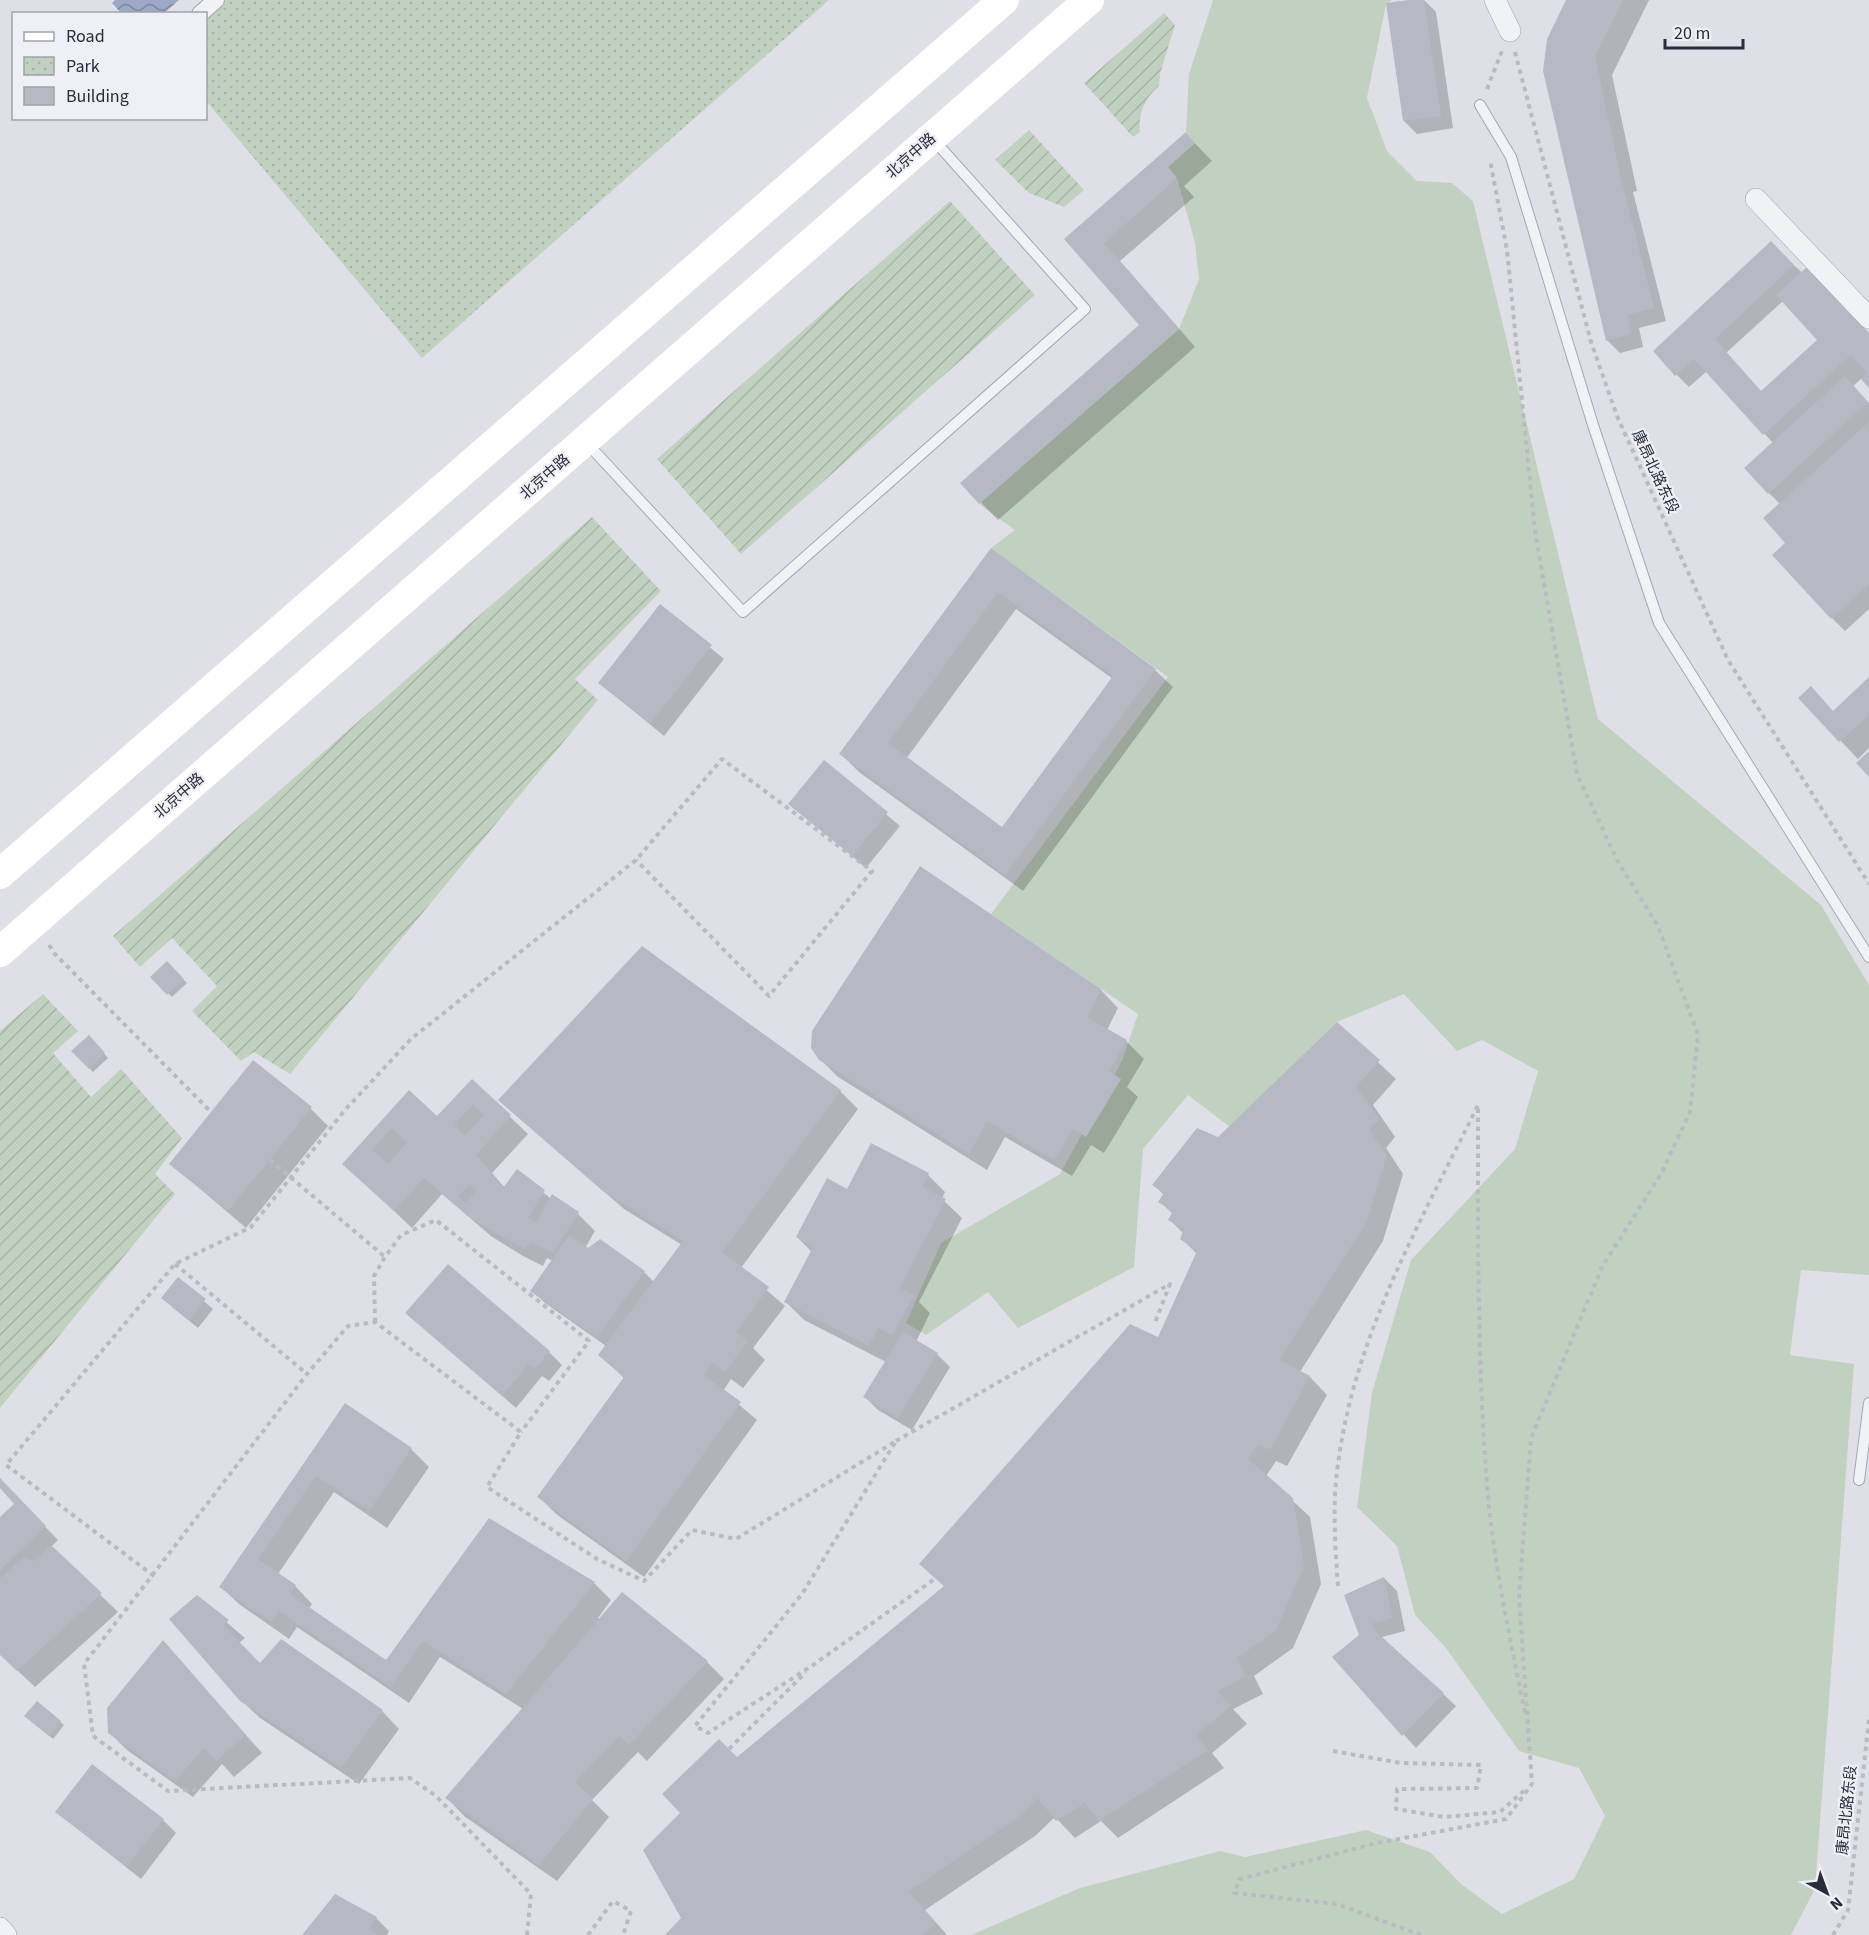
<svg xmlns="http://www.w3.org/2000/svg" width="1869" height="1935" font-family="'Source Sans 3','Noto Sans SC',sans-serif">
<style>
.grass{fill:#c1d1c0}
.park{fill:url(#park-dots)}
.garden{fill:url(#garden-furrows)}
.water{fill:url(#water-waves)}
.shadow{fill:#0003;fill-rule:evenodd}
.building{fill:#b6b9c4;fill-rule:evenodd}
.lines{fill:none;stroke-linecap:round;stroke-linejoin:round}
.service-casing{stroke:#a4a6b1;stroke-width:12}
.pedestrian-casing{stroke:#a4a6b1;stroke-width:18}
.minor-casing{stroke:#a4a6b1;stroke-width:22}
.path{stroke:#b9bbc2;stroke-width:4;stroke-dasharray:4.5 4.5;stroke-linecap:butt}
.service{stroke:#f1f2f6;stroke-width:10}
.pedestrian{stroke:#f1f2f6;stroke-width:16}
.minor{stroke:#f1f2f6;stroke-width:21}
.secondary{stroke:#fff;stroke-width:30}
.labels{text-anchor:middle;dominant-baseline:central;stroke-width:4.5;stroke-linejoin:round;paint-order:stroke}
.street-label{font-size:15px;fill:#282c3d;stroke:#eef0f5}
</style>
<defs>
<pattern id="park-dots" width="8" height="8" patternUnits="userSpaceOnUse" patternTransform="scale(1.5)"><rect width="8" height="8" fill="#c1d1c0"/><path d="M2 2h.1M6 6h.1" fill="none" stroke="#a6b4a6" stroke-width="1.8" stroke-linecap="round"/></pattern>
<pattern id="garden-furrows" width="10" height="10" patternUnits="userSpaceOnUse" patternTransform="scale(1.5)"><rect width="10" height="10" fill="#c1d1c0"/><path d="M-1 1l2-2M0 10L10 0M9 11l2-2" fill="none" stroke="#a6b4a6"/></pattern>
<pattern id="water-waves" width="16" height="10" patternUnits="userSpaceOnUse" patternTransform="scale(1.5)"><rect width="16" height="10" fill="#9ba8c6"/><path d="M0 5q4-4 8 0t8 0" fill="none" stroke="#7e89a2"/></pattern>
</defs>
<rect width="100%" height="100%" fill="#dfe0e7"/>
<!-- grass -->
<path class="grass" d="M 1213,0 L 1392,0 L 1386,4 L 1367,98 L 1387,151 L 1417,181 L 1452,183 L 1473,201 L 1598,719 L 1821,905 L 1869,985 L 1869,1275 L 1801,1270 L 1790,1355 L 1854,1364 L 1815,1889 L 1791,1935 L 971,1935 L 1080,1888 L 1220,1851 L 1245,1857 L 1366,1830 L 1430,1852 L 1461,1884 L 1502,1914 L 1574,1879 L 1605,1816 L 1579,1768 L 1519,1751 L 1446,1648 L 1415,1615 L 1397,1546 L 1357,1507 L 1372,1393 L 1411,1260 L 1515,1149 L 1538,1071 L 1482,1040 L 1457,1051 L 1404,994 L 1337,1022 L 1230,1127 L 1188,1095 L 1143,1149 L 1134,1267 L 1018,1328 L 988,1292 L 926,1335 L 906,1323 L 941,1243 L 1060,1174 L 1122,1061 L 1138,1014 L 991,914 L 1168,677 L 991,548 L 1015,530 L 979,504 L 1179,329 L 1199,279 L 1195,243 L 1177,178 L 1168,167 L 1195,143 L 1186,132 L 1189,74 Z"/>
<!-- park -->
<path class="park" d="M 226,0 L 829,0 L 422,358 L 206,101 L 206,17 Z"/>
<!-- garden -->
<g class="garden">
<path d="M 1164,13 L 1175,25 L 1160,74 L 1159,86 C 1144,99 1138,113 1140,132 L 1133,137 L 1084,83 Z"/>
<path d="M 1029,130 L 1084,190 L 1064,207 L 1029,193 L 995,160 Z"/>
<path d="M 950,201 L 1035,295 L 741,554 L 657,459 Z"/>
<path d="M 592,517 L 661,591 L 575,679 L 598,700 L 290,1074 L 254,1052 L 241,1061 L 192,1011 L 217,986 L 172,938 L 140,967 L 113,936 Z"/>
<path d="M 43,994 L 78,1031 L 53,1053 L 91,1097 L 121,1069 L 182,1138 L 155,1174 L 175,1194 L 0,1408 L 0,1031 Z"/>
</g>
<!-- water -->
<path class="water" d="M 115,0 L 179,0 L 163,14 L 121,13 L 112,3 Z"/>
<!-- shadow -->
<g class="shadow">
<path d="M 1419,0 L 1424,0 L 1436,12 L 1453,128 L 1417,134 L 1404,121 Z"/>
<path d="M 1568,0 L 1649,0 L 1612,75 L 1637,191 L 1633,192 L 1666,321 L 1639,328 L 1643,347 L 1620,353 L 1607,340 Z"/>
<path d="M 1186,134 L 1212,161 L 1184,186 L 1194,197 L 1120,261 L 1195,347 L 998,520 L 962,483 L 1141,325 L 1066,240 Z"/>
<path d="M 1784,256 L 1869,334 L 1869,385 L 1862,378 L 1853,386 L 1869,403 L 1869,609 L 1845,631 L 1832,618 L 1787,543 L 1780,504 L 1769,493 L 1773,443 L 1707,371 L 1689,387 L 1676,374 ZM 1783,301 L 1819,340 L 1762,392 L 1726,353 Z"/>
<path d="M 991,550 L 1155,670 L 1173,687 L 1023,891 L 859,772 L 841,754 ZM 1016,609 L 1113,679 L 1003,829 L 906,759 Z"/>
<path d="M 660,606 L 724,659 L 664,736 L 600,683 Z"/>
<path d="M 1869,679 L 1869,748 L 1858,759 L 1800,698 L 1834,712 Z"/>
<path d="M 824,762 L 900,826 L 866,868 L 790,803 Z"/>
<path d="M 921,868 L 1101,990 L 1118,1008 L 1107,1030 L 1126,1041 L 1144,1059 L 1127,1087 L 1138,1097 L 1104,1153 L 1091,1145 L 1072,1176 L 1005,1137 L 987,1170 L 838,1077 L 820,1059 Z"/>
<path d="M 642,948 L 840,1091 L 858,1109 L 741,1268 L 785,1306 L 753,1348 L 765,1360 L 743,1388 L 731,1379 L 723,1391 L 757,1420 L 644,1577 L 556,1514 L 539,1497 L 624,1378 L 600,1355 L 606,1346 L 545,1303 L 532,1290 L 553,1261 L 547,1258 L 543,1266 L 523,1256 L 491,1236 L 442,1194 L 412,1228 L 344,1164 L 409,1093 L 437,1118 L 472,1081 L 528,1134 L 492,1173 L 505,1188 L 517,1171 L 551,1199 L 578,1214 L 595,1231 L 585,1248 L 644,1272 L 654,1282 L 682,1245 L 624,1209 L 500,1100 Z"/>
<path d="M 167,963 L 187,983 L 172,997 L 152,977 Z"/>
<path d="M 1337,1024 L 1396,1079 L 1373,1105 L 1395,1137 L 1386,1148 L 1403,1174 L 1383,1241 L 1300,1372 L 1310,1377 L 1327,1395 L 1287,1466 L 1276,1461 L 1266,1476 L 1310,1517 L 1321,1584 L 1293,1648 L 1254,1676 L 1263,1694 L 1233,1709 L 1247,1724 L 1212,1753 L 1224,1768 L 1118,1838 L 1101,1821 L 1075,1838 L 1055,1817 L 1035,1836 L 925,1910 L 947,1935 L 667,1935 L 682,1919 L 738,1759 L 945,1587 L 921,1564 L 1159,1339 L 1197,1254 L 1182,1239 L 1184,1234 L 1170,1220 L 1173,1214 L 1160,1202 L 1164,1195 L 1154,1185 L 1218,1139 Z"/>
<path d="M 89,1037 L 108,1058 L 93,1072 L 74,1052 Z"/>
<path d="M 311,1109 L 328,1126 L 246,1228 L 171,1164 Z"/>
<path d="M 928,1175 L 945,1192 L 942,1199 L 962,1218 L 919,1302 L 930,1313 L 916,1342 L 937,1354 L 950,1367 L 912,1430 L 878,1410 L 865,1397 L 886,1362 L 804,1320 L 786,1302 L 812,1252 L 797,1237 L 848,1191 Z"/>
<path d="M 178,1279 L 213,1309 L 198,1328 L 172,1307 Z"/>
<path d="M 408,1313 L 549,1352 L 562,1365 L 549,1381 L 542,1376 L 516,1408 Z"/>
<path d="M 346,1405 L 411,1449 L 429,1467 L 387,1528 L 334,1492 L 278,1574 L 295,1586 L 312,1604 L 309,1609 L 387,1662 L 490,1520 L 594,1583 L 611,1600 L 598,1618 L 600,1619 L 707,1662 L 724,1679 L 647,1761 L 638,1752 L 592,1800 L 609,1817 L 557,1881 L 464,1816 L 447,1798 L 523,1709 L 440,1657 L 409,1703 L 297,1627 L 289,1639 L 239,1604 L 221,1587 Z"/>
<path d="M 0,1480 L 58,1540 L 51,1547 L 118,1612 L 35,1687 L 0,1654 L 0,1519 L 16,1504 L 2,1487 L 0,1489 Z"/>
<path d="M 1384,1578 L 1397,1591 L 1405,1631 L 1382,1637 L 1456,1706 L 1416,1748 L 1334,1657 L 1360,1635 Z"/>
<path d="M 197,1597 L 245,1638 L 239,1643 L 261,1665 L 382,1711 L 399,1729 L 359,1784 L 260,1718 L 241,1700 Z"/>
<path d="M 163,1643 L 262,1753 L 234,1777 L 222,1764 L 193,1797 L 127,1750 L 109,1732 Z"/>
<path d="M 30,1720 L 60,1722 L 64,1725 L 53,1739 Z"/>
<path d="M 57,1812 L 163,1820 L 176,1833 L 141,1879 Z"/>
<path d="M 376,1918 L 389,1931 L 387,1935 L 304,1935 Z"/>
</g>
<!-- building -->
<g class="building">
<path d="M 1409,0 L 1424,0 L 1441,116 L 1403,121 L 1386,3 Z"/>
<path d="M 1566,0 L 1623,0 L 1595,56 L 1620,174 L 1654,308 L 1627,315 L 1631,334 L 1606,341 L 1543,71 L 1547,39 Z"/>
<path d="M 1186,132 L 1195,143 L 1168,167 L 1177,178 L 1104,243 L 1179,329 L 979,504 L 960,483 L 1139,325 L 1064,239 Z"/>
<path d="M 1771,241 L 1794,265 L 1715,339 L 1761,391 L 1817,340 L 1776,295 L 1808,266 L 1869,333 L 1869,388 L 1861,379 L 1867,373 L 1851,355 L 1763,435 L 1694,359 L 1675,376 L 1653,351 Z"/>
<path d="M 1845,376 L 1868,402 L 1768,494 L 1744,468 Z"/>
<path d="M 1869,422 L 1869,584 L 1831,619 L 1772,555 L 1785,543 L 1763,518 Z"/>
<path d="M 991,548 L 1156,669 L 1005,875 L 839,754 ZM 998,592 L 1113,676 L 1002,827 L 888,743 Z"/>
<path d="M 660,604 L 712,645 L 650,724 L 598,683 Z"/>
<path d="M 1869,677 L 1869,715 L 1839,742 L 1798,698 L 1811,686 L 1833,711 Z"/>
<path d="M 1869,751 L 1869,777 L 1856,763 Z"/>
<path d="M 824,760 L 888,812 L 852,856 L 788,804 Z"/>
<path d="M 920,866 L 1101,989 L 1087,1017 L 1127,1040 L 1109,1071 L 1121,1079 L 1086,1137 L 1073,1129 L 1054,1160 L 987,1121 L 969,1154 L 819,1060 L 811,1048 L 812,1031 Z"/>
<path d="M 642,946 L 841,1090 L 722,1252 L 769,1287 L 736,1332 L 748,1341 L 725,1372 L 713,1363 L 704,1375 L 741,1402 L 626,1561 L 537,1497 L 624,1377 L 598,1355 L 683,1241 L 604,1192 L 498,1100 Z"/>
<path d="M 167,961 L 184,979 L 167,995 L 150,977 Z"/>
<path d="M 1337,1022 L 1380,1060 L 1356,1087 L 1379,1119 L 1369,1130 L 1387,1155 L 1366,1223 L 1279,1360 L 1310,1376 L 1270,1450 L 1258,1444 L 1248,1459 L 1293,1498 L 1304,1566 L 1276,1630 L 1237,1658 L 1246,1676 L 1217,1691 L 1231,1706 L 1196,1735 L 1208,1750 L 1099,1821 L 1085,1803 L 1056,1821 L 1038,1798 L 1017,1818 L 909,1891 L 936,1924 L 922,1935 L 665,1935 L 681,1918 L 643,1850 L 680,1813 L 662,1794 L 719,1739 L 737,1757 L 944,1586 L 919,1564 L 1130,1324 L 1158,1337 L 1197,1251 L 1180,1239 L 1184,1229 L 1168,1220 L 1173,1211 L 1158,1202 L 1164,1193 L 1152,1185 L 1197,1128 L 1218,1137 Z"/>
<path d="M 89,1035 L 105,1053 L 89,1069 L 71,1051 Z"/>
<path d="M 253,1060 L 312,1107 L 228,1211 L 169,1164 Z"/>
<path d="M 472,1079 L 511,1115 L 476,1155 L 503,1188 L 517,1169 L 545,1190 L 528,1218 L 536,1223 L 552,1194 L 579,1212 L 553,1253 L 530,1242 L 526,1249 L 504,1238 L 472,1219 L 424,1178 L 394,1211 L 342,1164 L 409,1090 L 437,1116 ZM 473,1104 L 484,1115 L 465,1136 L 454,1125 ZM 392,1128 L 407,1142 L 388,1164 L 372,1150 ZM 470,1184 L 477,1190 L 465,1203 L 458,1196 Z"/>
<path d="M 871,1143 L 929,1173 L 922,1187 L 946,1199 L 900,1288 L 914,1295 L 893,1335 L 878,1328 L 869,1346 L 784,1302 L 813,1247 L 796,1237 L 827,1178 L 847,1189 Z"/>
<path d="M 569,1235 L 588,1248 L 600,1239 L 645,1271 L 597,1338 L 530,1291 Z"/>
<path d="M 448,1264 L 550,1351 L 535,1369 L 528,1364 L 502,1396 L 405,1313 Z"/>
<path d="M 178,1277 L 206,1299 L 189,1320 L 161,1298 Z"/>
<path d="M 903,1332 L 938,1353 L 898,1418 L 863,1397 Z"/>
<path d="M 345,1403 L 412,1448 L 369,1511 L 316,1476 L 258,1559 L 296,1585 L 290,1594 L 386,1660 L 489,1518 L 595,1582 L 506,1694 L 423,1641 L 391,1687 L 279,1611 L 271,1622 L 219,1587 Z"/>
<path d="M 0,1478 L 46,1526 L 0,1570 L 0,1517 L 14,1504 L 0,1488 Z"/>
<path d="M 51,1545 L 102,1593 L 17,1671 L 0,1655 L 0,1578 L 23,1558 L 34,1561 Z"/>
<path d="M 1384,1577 L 1393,1618 L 1371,1624 L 1378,1634 L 1444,1693 L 1402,1736 L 1332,1657 L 1359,1635 L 1344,1595 Z"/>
<path d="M 622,1592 L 708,1661 L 629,1745 L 619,1736 L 575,1782 L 593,1799 L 539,1865 L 445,1798 Z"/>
<path d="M 197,1595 L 229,1620 L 223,1625 L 260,1663 L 281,1639 L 383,1710 L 341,1768 L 240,1701 L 169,1619 Z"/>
<path d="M 163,1640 L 246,1735 L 216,1761 L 204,1748 L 175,1781 L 108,1733 L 107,1708 Z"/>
<path d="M 37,1701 L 61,1721 L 49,1736 L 24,1716 Z"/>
<path d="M 92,1764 L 164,1819 L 127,1867 L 55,1812 Z"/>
<path d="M 335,1894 L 377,1917 L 369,1929 L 378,1935 L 302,1935 Z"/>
</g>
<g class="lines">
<defs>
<g id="service">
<path d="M 1480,105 L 1511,157 L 1593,425 L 1659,623 L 1869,957"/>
<path d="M 586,442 L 743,612 L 1085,309 L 933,139"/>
<path d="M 1859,1480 L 1869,1403"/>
</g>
<path id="pedestrian" d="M 200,14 L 216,0"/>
<g id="minor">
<path d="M 1495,0 L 1510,31"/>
<path d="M 1756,199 L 1869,318"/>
<path d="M 0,1928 L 6,1935"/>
</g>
</defs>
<!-- service casing -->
<use href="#service" class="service-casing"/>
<!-- pedestrian casing -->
<use href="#pedestrian" class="pedestrian-casing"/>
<!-- minor casing -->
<use href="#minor" class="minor-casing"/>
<!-- path -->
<g class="path">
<path d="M 1515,52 L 1591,342 L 1617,416 L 1728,660 L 1869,884"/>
<path d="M 1487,89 L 1502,51"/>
<path d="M 49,945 L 55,954 L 211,1112"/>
<path d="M 270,1160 L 385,1257"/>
<path d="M 175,1264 L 307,1374"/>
<path d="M 375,1322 L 374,1276 L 385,1257 L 401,1235 L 436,1220 L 589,1341 L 521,1432"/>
<path d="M 896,1441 L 1170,1284 L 1154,1325"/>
<path d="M 154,1576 L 6,1465 L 175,1264 L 251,1227 L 345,1110 L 411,1039 L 636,860 L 722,759 L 872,871 L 769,996 L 636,860"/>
<path d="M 1338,1586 C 1335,1545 1332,1504 1338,1464 C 1355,1334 1421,1221 1478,1105 C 1478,1231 1477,1358 1487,1484 C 1493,1561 1510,1638 1525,1713"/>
<path d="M 729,1749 L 806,1672"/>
<path d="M 1333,1751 L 1401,1763 L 1481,1765 L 1477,1788 L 1397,1789 L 1396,1809 L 1444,1817 L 1500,1812 L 1527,1788"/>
<path d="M 527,1935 L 531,1894 L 436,1796 L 410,1778 L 168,1791 L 93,1736 L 84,1664 L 307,1374 L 348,1326 L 375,1322 L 521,1432 L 487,1487 L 597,1559 L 644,1581 L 692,1530 L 736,1539 L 896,1441 L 802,1594 L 695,1726 L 708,1733 L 813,1665 L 936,1578"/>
<path d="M 588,1935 L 613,1901 L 631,1911 L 623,1935"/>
<path d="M 1421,1935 L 1337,1904 L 1234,1893 L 1240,1879 L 1377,1843 L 1506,1819 L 1532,1784 L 1519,1596 L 1531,1438 L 1602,1267 L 1661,1174 L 1690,1112 L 1698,1035 L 1658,926 L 1617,860 L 1577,774 L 1535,531 L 1507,250 L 1490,160"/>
<path d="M 1833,1935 L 1848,1910 L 1869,1719"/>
</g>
<!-- service -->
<use href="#service" class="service"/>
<!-- pedestrian -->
<use href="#pedestrian" class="pedestrian"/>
<!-- minor -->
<use href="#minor" class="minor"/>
<!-- secondary -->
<g class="secondary">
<path d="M 0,874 L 1004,0"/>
<path d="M 0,952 L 1089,0"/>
</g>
</g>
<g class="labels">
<!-- street labels -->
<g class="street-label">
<text transform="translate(911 156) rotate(-41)">北京中路</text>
<text transform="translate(1655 472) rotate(65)">康昂北路东段</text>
<text transform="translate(545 477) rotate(-41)">北京中路</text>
<text transform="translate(179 796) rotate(-41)">北京中路</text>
<text transform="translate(1847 1810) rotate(-84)">康昂北路东段</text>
</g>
</g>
<!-- legend -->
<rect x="12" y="12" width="195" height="108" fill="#eef0f5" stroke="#9fa2ab" stroke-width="1.5"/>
<rect x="24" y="32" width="30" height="9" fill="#ffffff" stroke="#9fa2ab" stroke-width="1.5"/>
<text x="66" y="42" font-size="18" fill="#282c3d">Road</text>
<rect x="24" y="57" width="30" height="18" fill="url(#park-dots)" stroke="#9fa2ab" stroke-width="1.5"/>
<text x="66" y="72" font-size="18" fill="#282c3d">Park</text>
<rect x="24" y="87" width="30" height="18" fill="#b6b9c4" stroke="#9fa2ab" stroke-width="1.5"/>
<text x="66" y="102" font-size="18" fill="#282c3d">Building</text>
<!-- north arrow -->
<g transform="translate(1827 1893) rotate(139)" stroke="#eef0f5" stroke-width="4.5" paint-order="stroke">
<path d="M0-4.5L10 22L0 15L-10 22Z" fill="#282c3d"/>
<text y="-9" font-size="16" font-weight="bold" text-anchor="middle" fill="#282c3d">N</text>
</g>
<!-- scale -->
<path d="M1665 39v9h78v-9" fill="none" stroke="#282c3d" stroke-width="3"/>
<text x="1674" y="39" font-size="18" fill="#282c3d" stroke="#eef0f5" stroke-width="4.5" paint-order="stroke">20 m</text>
</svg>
